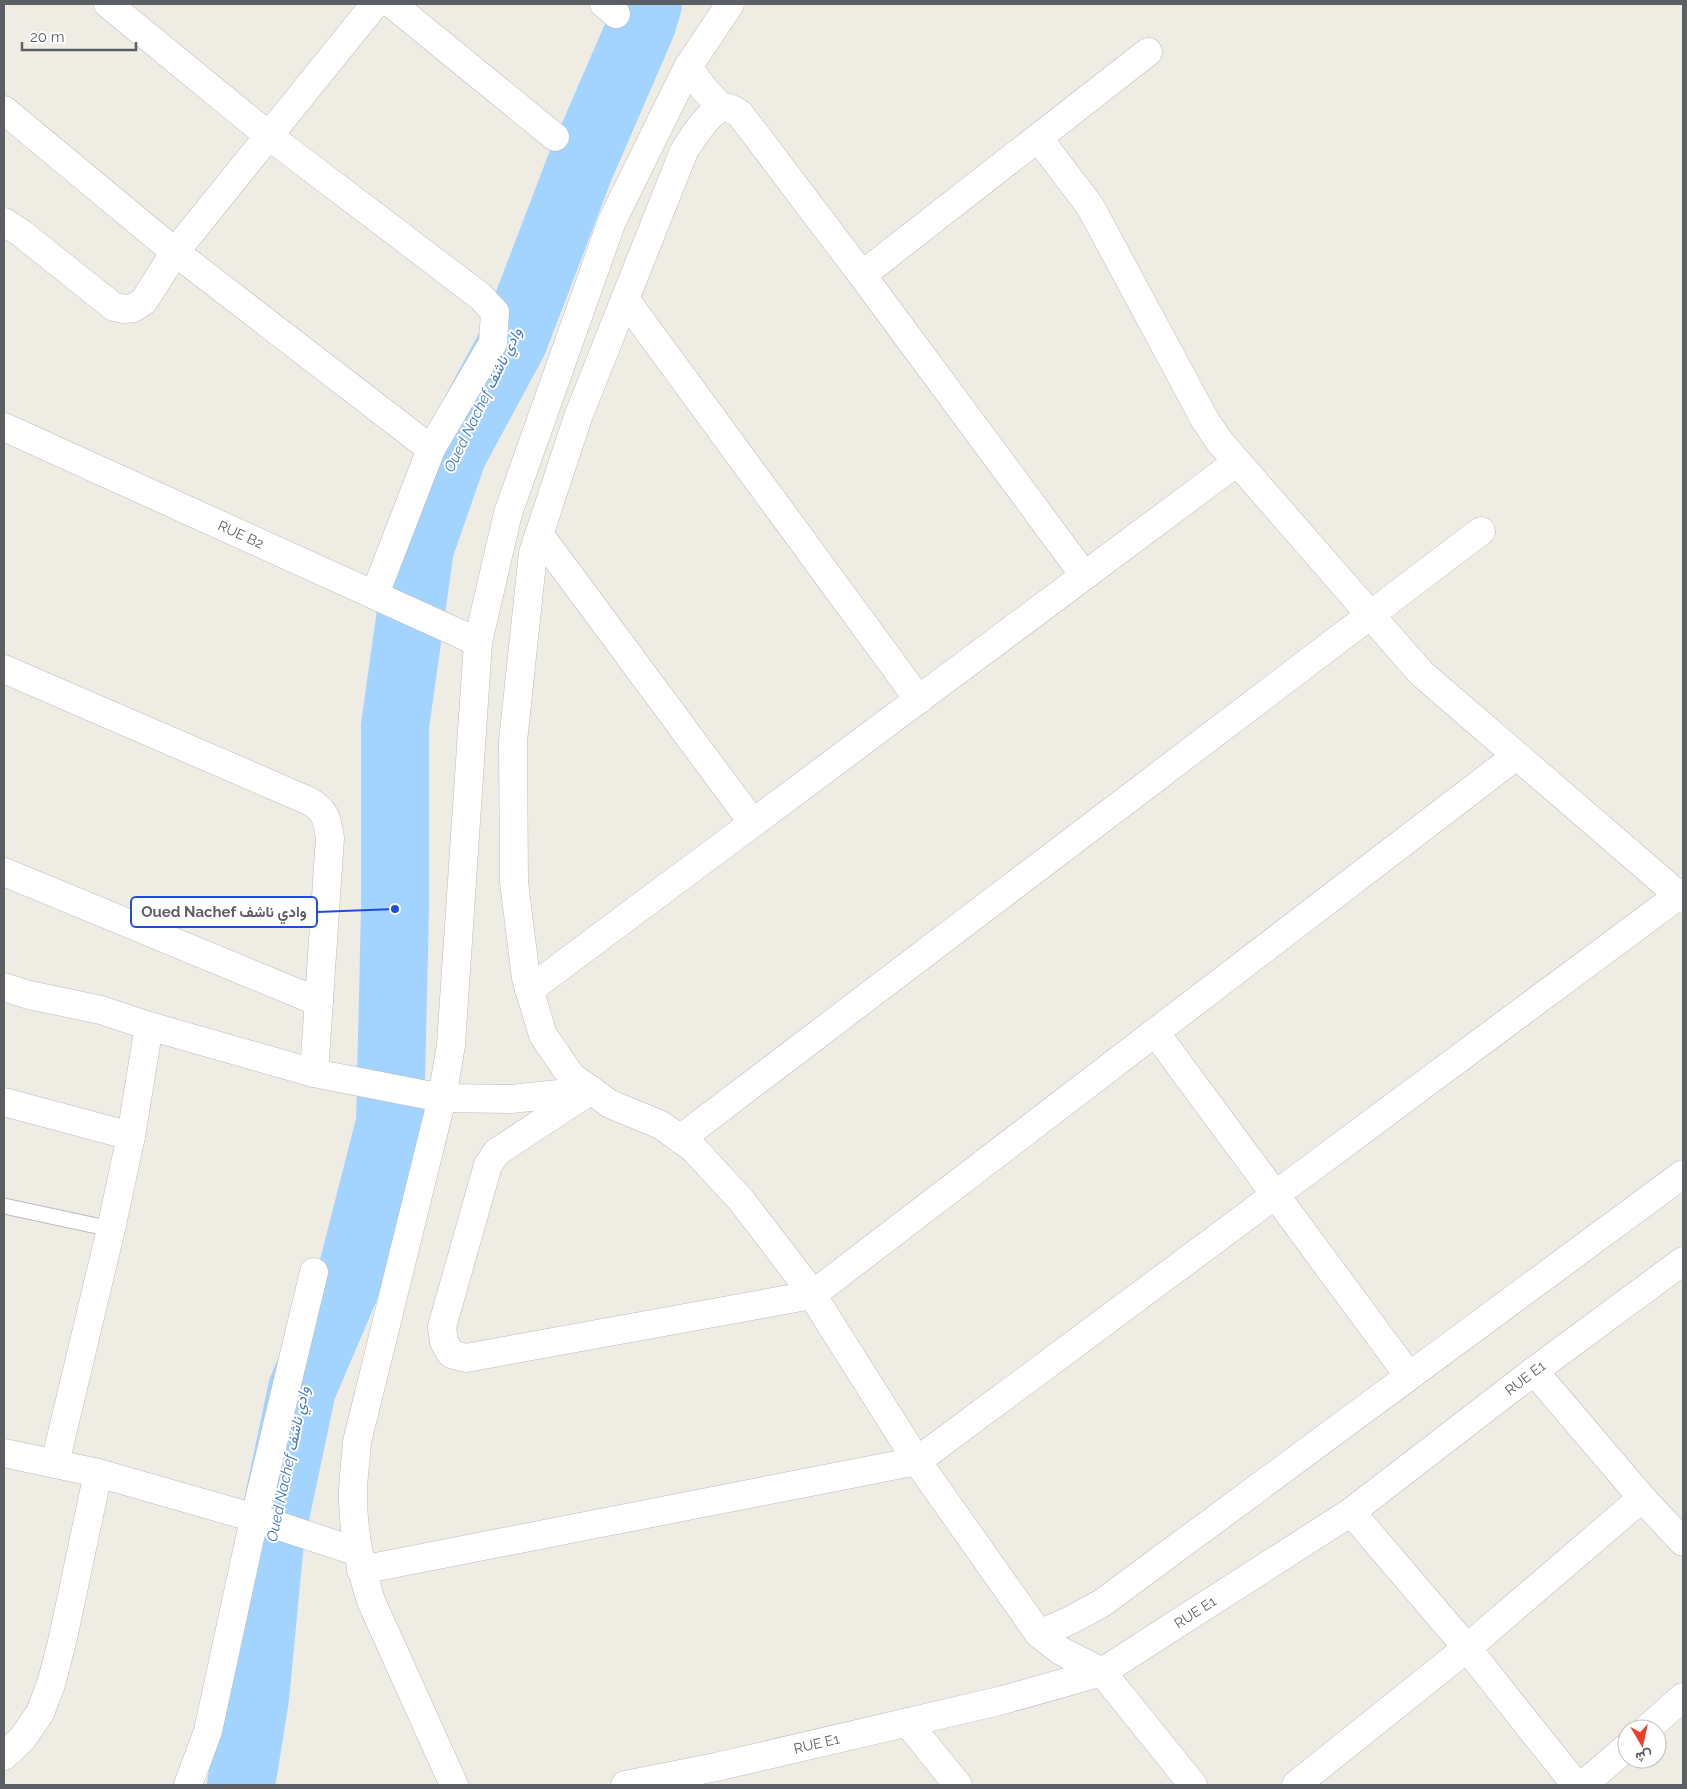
<svg xmlns="http://www.w3.org/2000/svg" width="1687" height="1789" font-family="Raleway,Vazirmatn,sans-serif">
<style>
.lines{fill:none;stroke-linecap:round;stroke-linejoin:round}
.river{stroke:#a3d3ff;stroke-width:68}
.service-casing{stroke:#b8bbc0;stroke-width:17}
.minor-casing{stroke:#b8bbc0;stroke-width:29}
.service{stroke:#fff;stroke-width:15}
.minor{stroke:#fff;stroke-width:28}
.labels{text-anchor:middle;dominant-baseline:central;stroke-width:4;stroke-linejoin:round;paint-order:stroke}
.street-label{font-size:14px;fill:#5b5f64;stroke:#fff}
.water-label{font-size:15px;font-style:italic;fill:#3e78bf;stroke:#fff}
.leader{fill:none;stroke:#1d4ed8;stroke-width:2}
.callout-dot{fill:#1d4ed8;stroke:#fff;stroke-width:2}
.callout{fill:#fff;stroke:#1d4ed8;stroke-width:2}
.callout-label{font-size:15px;text-anchor:middle;font-weight:bold;fill:#5b5f64}
</style>
<rect width="100%" height="100%" fill="#efece3"/>
<g class="lines">
<!-- river -->
<path class="river" d="M 241,1785 L 255,1698 L 270,1541 L 302,1389 L 352,1272 L 390,1123 L 395,909 L 395,726 L 420,548 L 453,453 L 514,340 L 580,167 L 642,24 L 648,4"/>
<defs>
<path id="service" d="M 4,1206 L 111,1229"/>
<g id="minor">
<path d="M 108,4 L 269,136 L 480,296 L 495,312 L 493,343 L 431,449 L 375,594"/>
<path d="M 392,4 L 555,137"/>
<path d="M 604,4 L 616,14"/>
<path d="M 688,67 L 704,89 L 722,108"/>
<path d="M 4,110 L 175,252 L 431,449"/>
<path d="M 1039,139 L 1090,206 L 1205,420 L 1219,441 L 1421,673 L 1683,899"/>
<path d="M 4,222 L 21,233 L 114,307 L 124,309 L 133,308 L 144,301 L 175,252 L 375,4"/>
<path d="M 862,275 L 1148,52"/>
<path d="M 625,299 L 919,700"/>
<path id="s1" d="M 4,427 L 478,642"/>
<path d="M 539,534 L 753,823"/>
<path d="M 1084,575 L 862,275 L 740,114 C 735,111 729,106 722,108 C 708,112 692,139 684,151 L 578,417 L 533,553 L 513,741 L 514,882 L 526,978 L 543,1035 L 571,1076 L 610,1104 L 661,1125 L 694,1149 L 741,1200 L 806,1285 L 917,1461 L 1039,1634 L 1061,1651 L 1102,1672 L 1193,1785"/>
<path d="M 4,669 L 309,801 C 326,811 327,819 330,838 L 314,1073"/>
<path d="M 4,872 L 319,1002"/>
<path d="M 4,987 L 29,995 L 101,1010 L 149,1026 L 131,1136 L 111,1229 L 55,1463"/>
<path d="M 529,990 L 1237,462"/>
<path d="M 149,1026 L 314,1073 L 442,1098 L 511,1099 L 588,1091"/>
<path d="M 1155,1032 L 1409,1376"/>
<path d="M 591,1090 L 497,1152 L 488,1165 L 442,1327 L 444,1342 L 451,1354 L 466,1358 L 812,1295 L 1516,756"/>
<path d="M 4,1102 L 131,1136"/>
<path d="M 680,1139 L 1481,531"/>
<path d="M 1534,1371 L 1642,1498 L 1683,1542"/>
<path d="M 4,1453 L 98,1473"/>
<path d="M 1351,1512 L 1467,1648 L 1576,1785"/>
<path d="M 361,1570 L 917,1461 L 1679,895"/>
<path d="M 1039,1634 L 1071,1620 L 1102,1603 L 1683,1174"/>
<path d="M 907,1722 L 958,1785"/>
<path d="M 1647,1729 L 1683,1697"/>
<path d="M 4,1756 L 22,1739 L 40,1713 L 51,1684 L 63,1638 L 98,1473 L 255,1518 L 358,1552"/>
<path d="M 188,1785 L 208,1731 L 249,1542 L 314,1272"/>
<path d="M 454,1785 L 371,1601 C 360,1567 354,1537 353,1501 C 352,1482 356,1462 357,1442 L 442,1098 L 451,1045 L 478,642 L 508,513 L 612,221 L 688,67 L 730,4"/>
<path id="s2" d="M 625,1785 L 716,1767 L 1003,1700 L 1102,1672 L 1351,1512 L 1534,1371 L 1683,1261"/>
<path d="M 1296,1785 L 1467,1648 L 1642,1498"/>
<path d="M 1583,1785 L 1627,1747"/>
</g>
</defs>
<!-- service casing -->
<use href="#service" class="service-casing"/>
<!-- minor casing -->
<use href="#minor" class="minor-casing"/>
<!-- service -->
<use href="#service" class="service"/>
<!-- minor -->
<use href="#minor" class="minor"/>
</g>
<g class="labels">
<!-- street labels -->
<g class="street-label">
<text stroke="none"><textPath href="#s1" startOffset="260">RUE B2</textPath></text>
<text stroke="none"><textPath href="#s2" startOffset="1006">RUE E1</textPath></text>
<text stroke="none"><textPath href="#s2" startOffset="601">RUE E1</textPath></text>
<text stroke="none"><textPath href="#s2" startOffset="196">RUE E1</textPath></text>
</g>
<!-- water labels -->
<g class="water-label">
<text transform="translate(483 400) rotate(-64)">Oued Nachef وادي ناشف</text>
<text transform="translate(288 1464) rotate(-78)">Oued Nachef وادي ناشف</text>
</g>
</g>
<!-- callouts -->
<path class="leader" d="M395 909L317 912"/>
<circle class="callout-dot" cx="395" cy="909" r="5"/>
<rect class="callout" x="131" y="897" width="186" height="30" rx="5"/>
<g class="callout-label">
<text x="224" y="917">Oued Nachef وادي ناشف</text>
</g>
<!-- border -->
<rect width="1687" height="1789" fill="none" stroke="#5b5f64" stroke-width="10"/>
<!-- north arrow -->
<g transform="translate(1642 1744) rotate(171)"><circle r="24" fill="#ffffff" stroke="#bdbfc1"/>
<path d="M0-4L9 19L0 12L-9 19Z" fill="#f03f28"/>
<text y="-8" font-size="14" font-weight="bold" text-anchor="middle" fill="#5b5f64">ش</text>
</g>
<!-- scale -->
<path d="M22 42v8h114v-8" fill="none" stroke="#5b5f64" stroke-width="2.5"/>
<text x="30" y="42" font-size="15" fill="#5b5f64" stroke="#ffffff" stroke-width="4" paint-order="stroke">20 m</text>
</svg>
